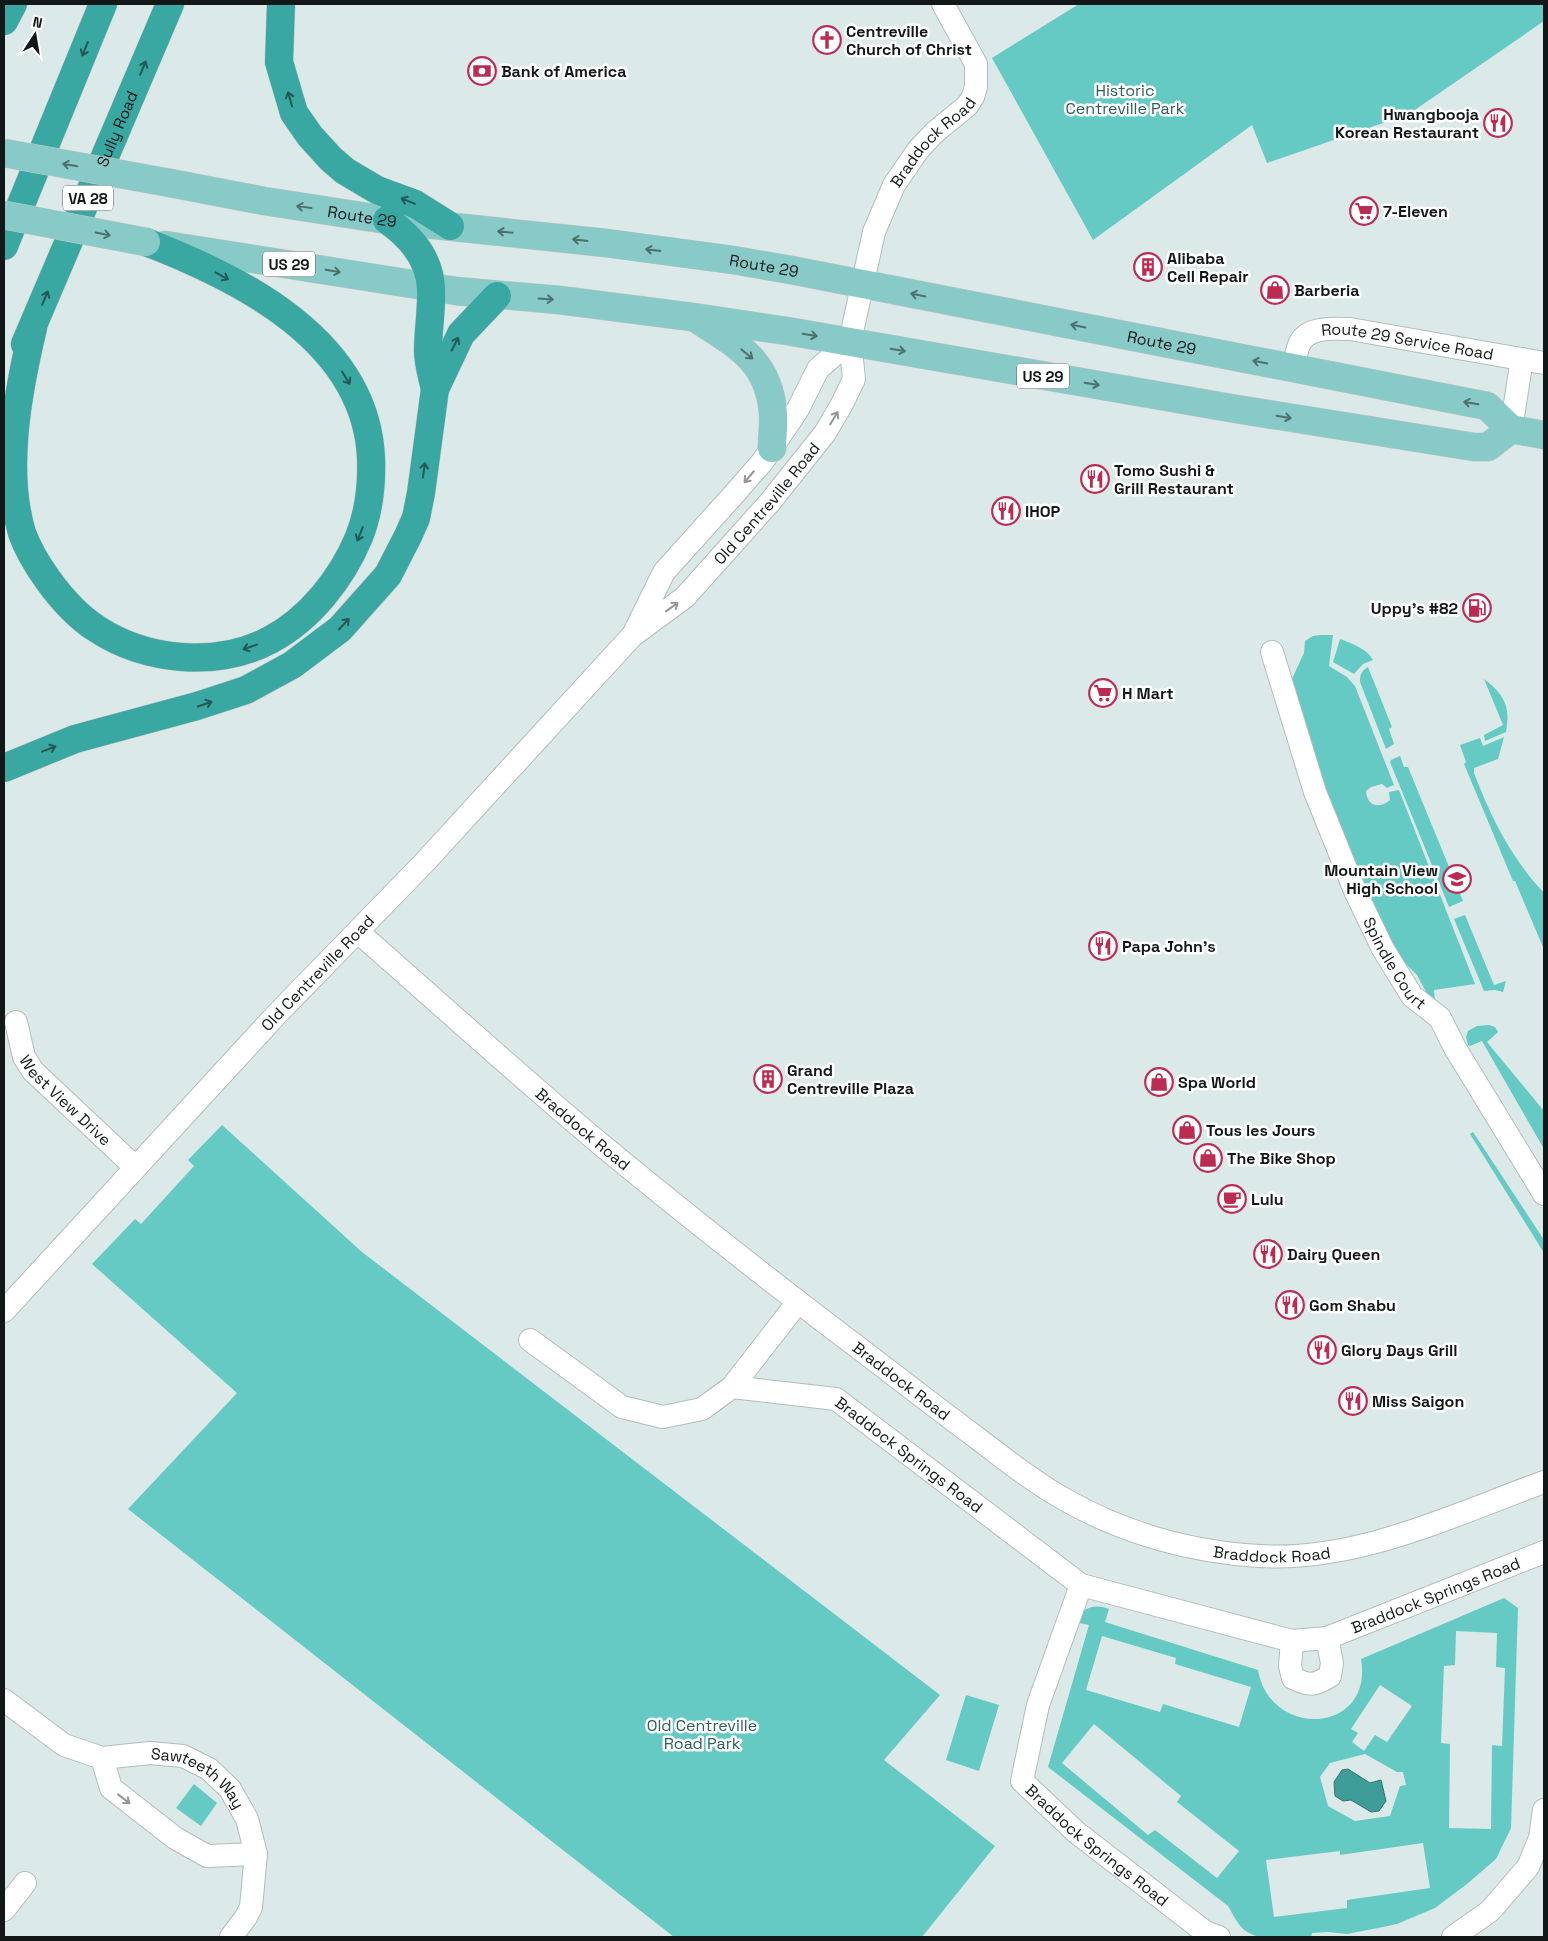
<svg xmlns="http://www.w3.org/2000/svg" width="1548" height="1941" font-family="'Space Grotesk',sans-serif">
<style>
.green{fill:#65cac4;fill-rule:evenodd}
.water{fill:#3e9d99;stroke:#317572}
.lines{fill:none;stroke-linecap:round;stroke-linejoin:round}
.minor-casing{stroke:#b0bdbc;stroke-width:24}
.major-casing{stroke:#c6c7c7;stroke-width:29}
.highway-casing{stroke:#c6c7c7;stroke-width:29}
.minor{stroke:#fff;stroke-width:22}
.major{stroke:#88cac7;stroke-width:28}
.highway{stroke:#39a7a2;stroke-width:28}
.major-bridge-casing{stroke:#c6c7c7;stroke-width:29;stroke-linecap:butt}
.major-bridge{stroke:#88cac7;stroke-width:28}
.oneway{stroke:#245856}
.oneway2{stroke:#4d706f}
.oneway3{stroke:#949797}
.labels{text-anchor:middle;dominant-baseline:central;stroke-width:5;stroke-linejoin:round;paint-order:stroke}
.shield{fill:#fff;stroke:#595d5d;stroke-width:1}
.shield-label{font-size:15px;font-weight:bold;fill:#121717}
.poi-label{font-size:16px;font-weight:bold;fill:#121717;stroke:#fff;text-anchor:start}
.park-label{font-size:16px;fill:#2a5f5c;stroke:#fff}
.street-label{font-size:16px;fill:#121717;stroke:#fff}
</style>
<rect width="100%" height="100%" fill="#dbe9e8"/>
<!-- green -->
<g class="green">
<path d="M 1079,4 L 1544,4 L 1544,21 L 1409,114 L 1267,163 L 1252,125 L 1093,240 L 992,58 Z"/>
<path d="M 1320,635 L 1333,635 L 1329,666 L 1347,677 L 1355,686 L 1394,785 L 1387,788 L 1382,784 L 1371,787 L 1366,791 C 1367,807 1380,809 1390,800 L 1389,792 L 1399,790 L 1475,984 L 1434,990 L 1435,1003 L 1432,1003 L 1417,975 L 1400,958 L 1384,932 L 1336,819 L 1318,771 L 1290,683 L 1304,653 L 1305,641 L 1313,636 Z"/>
<path d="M 1340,639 C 1353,644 1366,648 1373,660 L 1363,664 L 1354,674 L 1333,662 Z"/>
<path d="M 1368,667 L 1392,727 L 1389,729 L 1394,744 L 1386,749 L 1360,682 C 1360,675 1361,671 1368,667 Z"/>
<path d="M 1484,679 C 1504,694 1511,707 1506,732 L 1485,741 L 1484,735 L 1503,725 Z"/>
<path d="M 1504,737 L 1498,759 L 1474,768 L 1474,773 C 1491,817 1511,858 1544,893 L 1543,947 L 1515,881 L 1513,881 L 1464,764 L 1466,762 L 1460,745 L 1480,738 L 1483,746 Z"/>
<path d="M 1400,756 L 1404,767 L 1408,767 L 1463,901 L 1449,907 L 1390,762 L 1391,760 Z"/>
<path d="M 1465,915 L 1494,985 L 1506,981 L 1503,992 L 1495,990 L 1484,991 L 1454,919 Z"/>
<path d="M 1489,1025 L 1495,1027 L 1498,1032 L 1487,1042 L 1544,1111 L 1544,1149 L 1482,1041 L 1470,1046 L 1468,1045 L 1466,1037 L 1468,1031 L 1477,1026 Z"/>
<path d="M 222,1125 L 362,1252 L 940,1695 L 884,1760 L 995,1846 L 922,1937 L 674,1937 L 128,1509 L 237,1393 L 92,1264 L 135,1219 L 141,1224 L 194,1166 L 188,1160 Z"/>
<path d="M 1473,1132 L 1544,1240 L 1544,1253 L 1470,1134 Z"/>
<path d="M 1504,1598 L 1518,1608 L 1511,1828 L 1496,1859 L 1467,1884 L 1435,1908 L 1397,1924 L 1383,1927 L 1347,1934 L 1328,1932 L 1312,1933 L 1311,1937 L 1261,1937 C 1241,1933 1238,1923 1228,1906 L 1048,1767 L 1089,1625 L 1079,1623 L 1081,1612 C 1092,1606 1097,1605 1109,1609 L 1105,1622 L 1258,1670 C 1270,1740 1374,1734 1361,1659 ZM 1456,1631 L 1497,1633 L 1496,1667 L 1505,1668 L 1502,1746 L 1492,1745 L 1491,1829 L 1449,1828 L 1450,1744 L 1441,1743 L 1444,1666 L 1455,1665 ZM 1102,1636 L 1176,1658 L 1175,1664 L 1251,1687 L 1239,1727 L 1163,1704 L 1160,1712 L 1086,1690 ZM 1380,1685 L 1412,1706 L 1387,1742 L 1375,1735 L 1364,1751 L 1352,1742 L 1358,1733 L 1351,1729 ZM 1094,1724 L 1181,1796 L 1177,1802 L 1239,1851 L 1217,1878 L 1155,1830 L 1148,1835 L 1062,1763 ZM 1365,1754 L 1397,1772 L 1403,1772 L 1406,1785 L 1400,1786 L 1390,1816 L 1355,1821 L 1328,1806 L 1320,1777 L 1330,1763 ZM 1423,1843 L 1430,1888 L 1347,1900 L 1347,1908 L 1274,1917 L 1266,1860 L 1340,1851 L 1340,1855 Z"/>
<path d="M 966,1695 L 999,1705 L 979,1771 L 946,1760 Z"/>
<path d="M 194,1784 L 217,1803 L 201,1826 L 176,1808 Z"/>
</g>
<!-- water -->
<path class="water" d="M 1348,1769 L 1370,1783 L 1381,1780 L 1386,1801 L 1379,1811 L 1371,1812 L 1351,1800 L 1343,1801 L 1335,1796 L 1334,1782 L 1342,1770 Z"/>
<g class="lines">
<defs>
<g id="minor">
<path id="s1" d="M 1294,369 C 1295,361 1296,352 1299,345 C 1306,326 1334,329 1350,329 L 1544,363"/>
<path d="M 1511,429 L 1522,359"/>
<path d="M 634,633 L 664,572 L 736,492 L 763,461 L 798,409 L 818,369 L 850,341"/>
<path id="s2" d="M 1272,652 L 1315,792 L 1355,891 L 1383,949 L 1412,996 L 1440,1018 L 1455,1048 L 1544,1194"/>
<path id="s3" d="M 358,932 C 438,1002 517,1074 598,1142 C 685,1214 774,1284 864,1352 C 902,1381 939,1410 977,1438 C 1005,1459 1033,1482 1064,1499 C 1123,1533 1191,1552 1259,1556 C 1358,1562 1453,1515 1544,1482"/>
<path id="s4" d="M 16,1022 L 24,1057 L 33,1071 L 135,1167"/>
<path id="s5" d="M 798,1302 L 732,1387 L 836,1399 L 1081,1585 L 1292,1641 L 1327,1638 L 1544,1552"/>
<path id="s6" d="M 4,1311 L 277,1014 L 423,864 L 632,636 L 685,597 L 770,502 L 825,433 L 842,404 L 854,379 L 850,341 L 874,232 L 894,185 L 918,150 L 935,132 L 967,106 L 973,97 L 976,87 L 976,64 L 943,4"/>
<path d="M 530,1340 L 622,1407 L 663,1417 L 702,1409 L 732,1387"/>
<path id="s7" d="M 1081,1585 L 1038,1705 L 1022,1781 L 1076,1832 L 1205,1932 L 1219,1937"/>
<path d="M 1292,1641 L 1290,1666 L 1293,1678 C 1309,1686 1314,1686 1330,1676 L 1332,1663 L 1327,1638"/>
<path id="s8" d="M 4,1700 L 64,1745 L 102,1758 L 150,1753 L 183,1756 L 209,1769 L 230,1789 L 247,1819 L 256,1854 L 251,1907 L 246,1917 L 231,1937"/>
<path d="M 102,1758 L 111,1788 L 175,1838 L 207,1856 L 256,1854"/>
<path d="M 4,1910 L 25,1883"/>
<path d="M 1453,1937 L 1490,1911 L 1528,1867 L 1540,1838 L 1544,1810"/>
</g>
<g id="major">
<path id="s9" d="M 170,183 L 264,201 L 387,220 L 606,243 L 733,260 L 791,270 L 1487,406 L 1511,429 L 1544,435"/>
<path d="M 165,245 L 456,291 L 559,300 L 692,317 L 787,331 L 1236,409 L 1474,447 L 1488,447 L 1511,429"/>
<path d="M 700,321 C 739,346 769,362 773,413 C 774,425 772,437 772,448"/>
</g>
<g id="highway">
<path d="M 281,4 L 279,62 L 294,113 L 310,136 L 331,159 L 345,171 L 377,190 L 415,204 L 450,226"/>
<path d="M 4,21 L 13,4"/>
<path d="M 387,220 C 410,236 430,259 431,289 C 432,309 428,330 428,351 C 428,363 432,376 435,389"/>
<path d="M 4,246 L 103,4"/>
<path d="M 33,328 C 18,391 3,470 22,533 C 28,550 38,566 48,580 C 61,598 78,617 97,629 C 146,661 217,668 270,640 C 310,619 342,578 359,537 C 369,512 372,485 371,458 C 366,341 242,279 146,242"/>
<path id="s10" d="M 25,344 L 170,4"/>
<path d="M 4,768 L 75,739 L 197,706 L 246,690 L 292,665 L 340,629 L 388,575 L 408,536 L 416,518 L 421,493 L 435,389 L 461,334 L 497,296"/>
</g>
</defs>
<!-- minor casing -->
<use href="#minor" class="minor-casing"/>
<!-- major casing -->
<use href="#major" class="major-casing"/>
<!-- highway casing -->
<use href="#highway" class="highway-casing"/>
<!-- minor -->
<use href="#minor" class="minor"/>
<!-- major -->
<use href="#major" class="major"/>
<!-- highway -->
<use href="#highway" class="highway"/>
<defs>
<g id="major-bridge">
<path d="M 4,153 L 170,183"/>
<path d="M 4,215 L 146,242"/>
</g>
</defs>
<!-- major-bridge casing -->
<use href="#major-bridge" class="major-bridge-casing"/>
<!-- major-bridge -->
<use href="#major-bridge" class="major-bridge"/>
</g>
<!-- one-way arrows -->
<defs><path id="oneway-shaft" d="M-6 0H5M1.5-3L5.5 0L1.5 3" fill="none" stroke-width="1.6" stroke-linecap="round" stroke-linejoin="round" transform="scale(1.25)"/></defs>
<g class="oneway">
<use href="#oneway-shaft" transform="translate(85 49) rotate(112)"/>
<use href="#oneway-shaft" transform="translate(143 68) rotate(-67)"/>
<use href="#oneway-shaft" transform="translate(290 99) rotate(-106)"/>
<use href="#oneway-shaft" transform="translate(408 201) rotate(-158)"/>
<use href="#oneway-shaft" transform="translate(222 276) rotate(29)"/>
<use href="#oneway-shaft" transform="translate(45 298) rotate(-67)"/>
<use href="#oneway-shaft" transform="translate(455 344) rotate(-63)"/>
<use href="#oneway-shaft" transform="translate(346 378) rotate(58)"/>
<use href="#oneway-shaft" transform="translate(424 470) rotate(-82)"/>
<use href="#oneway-shaft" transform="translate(360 534) rotate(112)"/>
<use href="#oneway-shaft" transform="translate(344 624) rotate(-47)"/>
<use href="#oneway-shaft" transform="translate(250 647) rotate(161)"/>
<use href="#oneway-shaft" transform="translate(205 704) rotate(-19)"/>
<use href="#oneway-shaft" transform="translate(49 749) rotate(-21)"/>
</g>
<g class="oneway2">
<use href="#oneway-shaft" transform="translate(70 165) rotate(-170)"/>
<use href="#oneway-shaft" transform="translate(304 207) rotate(-172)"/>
<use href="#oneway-shaft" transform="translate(505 232) rotate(-174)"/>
<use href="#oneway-shaft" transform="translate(103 234) rotate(11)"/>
<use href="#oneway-shaft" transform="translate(580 240) rotate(-173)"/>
<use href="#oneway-shaft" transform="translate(653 250) rotate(-173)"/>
<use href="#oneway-shaft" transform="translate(333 271) rotate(9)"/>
<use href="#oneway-shaft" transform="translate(918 295) rotate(-169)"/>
<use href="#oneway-shaft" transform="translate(546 299) rotate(4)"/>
<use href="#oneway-shaft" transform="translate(1078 326) rotate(-169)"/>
<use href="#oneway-shaft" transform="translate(810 335) rotate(9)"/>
<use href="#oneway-shaft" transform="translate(898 350) rotate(10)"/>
<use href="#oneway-shaft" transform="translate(747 354) rotate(40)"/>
<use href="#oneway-shaft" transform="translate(1260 362) rotate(-169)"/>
<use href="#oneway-shaft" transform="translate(1092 384) rotate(9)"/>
<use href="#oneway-shaft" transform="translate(1471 403) rotate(-170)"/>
<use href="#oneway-shaft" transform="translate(1284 417) rotate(9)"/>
</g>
<g class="oneway3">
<use href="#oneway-shaft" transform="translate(834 418) rotate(-59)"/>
<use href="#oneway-shaft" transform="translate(749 477) rotate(130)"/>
<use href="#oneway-shaft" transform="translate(672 607) rotate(-36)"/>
<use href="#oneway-shaft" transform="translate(124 1799) rotate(38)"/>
</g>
<!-- icons -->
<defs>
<symbol id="church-ring" viewBox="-11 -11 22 22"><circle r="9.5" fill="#fff" stroke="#bc2c52" stroke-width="1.5"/><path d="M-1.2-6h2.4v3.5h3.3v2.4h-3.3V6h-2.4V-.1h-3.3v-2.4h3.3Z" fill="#bc2c52"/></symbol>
<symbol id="bank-ring" viewBox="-11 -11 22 22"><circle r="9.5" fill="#fff" stroke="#bc2c52" stroke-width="1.5"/><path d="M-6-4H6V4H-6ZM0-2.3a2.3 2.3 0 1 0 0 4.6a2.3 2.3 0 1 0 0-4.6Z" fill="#bc2c52"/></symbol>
<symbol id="restaurant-ring" viewBox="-11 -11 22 22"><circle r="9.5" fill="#fff" stroke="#bc2c52" stroke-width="1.5"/><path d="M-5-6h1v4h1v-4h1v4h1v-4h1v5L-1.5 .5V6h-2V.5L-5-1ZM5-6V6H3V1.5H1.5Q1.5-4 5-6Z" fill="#bc2c52"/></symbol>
<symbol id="supermarket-ring" viewBox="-11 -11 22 22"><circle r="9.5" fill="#fff" stroke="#bc2c52" stroke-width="1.5"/><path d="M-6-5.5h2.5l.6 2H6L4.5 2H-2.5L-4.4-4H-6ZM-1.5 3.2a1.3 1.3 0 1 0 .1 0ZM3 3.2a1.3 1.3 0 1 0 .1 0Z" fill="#bc2c52"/></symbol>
<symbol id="building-ring" viewBox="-11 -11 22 22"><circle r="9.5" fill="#fff" stroke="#bc2c52" stroke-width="1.5"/><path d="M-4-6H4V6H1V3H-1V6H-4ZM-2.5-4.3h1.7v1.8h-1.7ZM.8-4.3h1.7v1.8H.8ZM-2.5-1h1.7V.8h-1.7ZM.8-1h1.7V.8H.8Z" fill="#bc2c52"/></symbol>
<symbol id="shop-ring" viewBox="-11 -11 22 22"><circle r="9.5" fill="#fff" stroke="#bc2c52" stroke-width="1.5"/><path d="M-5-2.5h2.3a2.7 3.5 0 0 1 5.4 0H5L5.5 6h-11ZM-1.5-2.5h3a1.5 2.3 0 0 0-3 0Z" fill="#bc2c52"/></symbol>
<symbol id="fuel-ring" viewBox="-11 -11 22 22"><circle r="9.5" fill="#fff" stroke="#bc2c52" stroke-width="1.5"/><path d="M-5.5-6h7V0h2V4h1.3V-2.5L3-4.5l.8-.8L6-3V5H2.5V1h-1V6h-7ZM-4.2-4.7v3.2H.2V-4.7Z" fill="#bc2c52"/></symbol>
<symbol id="school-ring" viewBox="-11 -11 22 22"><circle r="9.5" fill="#fff" stroke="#bc2c52" stroke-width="1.5"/><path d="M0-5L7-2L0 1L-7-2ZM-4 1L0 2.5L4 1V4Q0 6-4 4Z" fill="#bc2c52"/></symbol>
<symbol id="cafe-ring" viewBox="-11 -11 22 22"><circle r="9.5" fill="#fff" stroke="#bc2c52" stroke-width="1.5"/><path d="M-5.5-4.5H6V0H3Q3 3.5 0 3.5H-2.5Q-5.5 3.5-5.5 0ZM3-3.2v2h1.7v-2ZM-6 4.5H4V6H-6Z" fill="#bc2c52"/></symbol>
</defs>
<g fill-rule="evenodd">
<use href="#church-ring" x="811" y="24" width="32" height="32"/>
<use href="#bank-ring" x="466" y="55" width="32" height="32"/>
<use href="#restaurant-ring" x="1482" y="107" width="32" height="32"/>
<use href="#supermarket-ring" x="1348" y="195" width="32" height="32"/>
<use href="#building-ring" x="1132" y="251" width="32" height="32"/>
<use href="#shop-ring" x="1259" y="274" width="32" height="32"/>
<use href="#restaurant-ring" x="1079" y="463" width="32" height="32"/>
<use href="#restaurant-ring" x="990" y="495" width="32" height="32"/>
<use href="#fuel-ring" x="1461" y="592" width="32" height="32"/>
<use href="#supermarket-ring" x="1087" y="677" width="32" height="32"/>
<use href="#school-ring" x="1441" y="863" width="32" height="32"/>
<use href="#restaurant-ring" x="1087" y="930" width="32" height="32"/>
<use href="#building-ring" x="752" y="1063" width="32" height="32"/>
<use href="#shop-ring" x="1143" y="1066" width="32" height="32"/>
<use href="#shop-ring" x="1171" y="1114" width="32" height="32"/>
<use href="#shop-ring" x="1192" y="1142" width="32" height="32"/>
<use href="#cafe-ring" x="1216" y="1183" width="32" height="32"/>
<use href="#restaurant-ring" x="1252" y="1238" width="32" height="32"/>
<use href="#restaurant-ring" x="1274" y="1289" width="32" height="32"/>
<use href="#restaurant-ring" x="1306" y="1334" width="32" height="32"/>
<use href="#restaurant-ring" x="1337" y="1385" width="32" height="32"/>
</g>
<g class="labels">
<!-- shield labels -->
<g class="shield">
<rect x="63" y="185.5" width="50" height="25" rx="4"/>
<rect x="263" y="251.5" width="52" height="25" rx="4"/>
<rect x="1017" y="363.5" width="52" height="25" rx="4"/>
</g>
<g class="shield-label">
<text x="88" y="198">VA 28</text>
<text x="289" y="264">US 29</text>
<text x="1043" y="376">US 29</text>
</g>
<!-- poi labels -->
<g class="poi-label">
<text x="846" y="31">Centreville<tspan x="846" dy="18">Church of Christ</tspan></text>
<text x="501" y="71">Bank of America</text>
<text x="1479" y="114" text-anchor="end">Hwangbooja<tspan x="1479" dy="18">Korean Restaurant</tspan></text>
<text x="1383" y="211">7-Eleven</text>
<text x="1167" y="258">Alibaba<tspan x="1167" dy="18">Cell Repair</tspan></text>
<text x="1294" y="290">Barberia</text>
<text x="1114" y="470">Tomo Sushi &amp;<tspan x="1114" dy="18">Grill Restaurant</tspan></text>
<text x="1025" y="511">IHOP</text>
<text x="1458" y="608" text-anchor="end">Uppy's #82</text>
<text x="1122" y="693">H Mart</text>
<text x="1438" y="870" text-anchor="end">Mountain View<tspan x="1438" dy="18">High School</tspan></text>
<text x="1122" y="946">Papa John's</text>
<text x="787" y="1070">Grand<tspan x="787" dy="18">Centreville Plaza</tspan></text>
<text x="1178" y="1082">Spa World</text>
<text x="1206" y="1130">Tous les Jours</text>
<text x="1227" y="1158">The Bike Shop</text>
<text x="1251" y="1199">Lulu</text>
<text x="1287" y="1254">Dairy Queen</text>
<text x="1309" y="1305">Gom Shabu</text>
<text x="1341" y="1350">Glory Days Grill</text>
<text x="1372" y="1401">Miss Saigon</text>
</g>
<!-- park labels -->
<g class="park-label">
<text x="1125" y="90">Historic<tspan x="1125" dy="18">Centreville Park</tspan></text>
<text x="702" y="1725">Old Centreville<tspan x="702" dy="18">Road Park</tspan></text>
</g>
<!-- street labels -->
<g class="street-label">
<text stroke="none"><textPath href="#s10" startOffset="234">Sully Road</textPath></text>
<text stroke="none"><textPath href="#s6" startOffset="1524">Braddock Road</textPath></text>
<text stroke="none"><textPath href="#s9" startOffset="195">Route 29</textPath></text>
<text stroke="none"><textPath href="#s9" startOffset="600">Route 29</textPath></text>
<text stroke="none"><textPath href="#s9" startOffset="1005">Route 29</textPath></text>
<text stroke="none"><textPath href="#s1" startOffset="140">Route 29 Service Road</textPath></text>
<text stroke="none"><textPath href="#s6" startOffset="1112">Old Centreville Road</textPath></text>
<text stroke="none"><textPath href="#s2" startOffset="336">Spindle Court</textPath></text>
<text stroke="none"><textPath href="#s6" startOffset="461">Old Centreville Road</textPath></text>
<text stroke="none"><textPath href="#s4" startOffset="96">West View Drive</textPath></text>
<text stroke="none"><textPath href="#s3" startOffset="299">Braddock Road</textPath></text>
<text stroke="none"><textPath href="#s3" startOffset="705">Braddock Road</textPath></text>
<text stroke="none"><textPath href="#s5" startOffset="304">Braddock Springs Road</textPath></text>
<text stroke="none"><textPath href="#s3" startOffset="1124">Braddock Road</textPath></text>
<text stroke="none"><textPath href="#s5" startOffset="890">Braddock Springs Road</textPath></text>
<text stroke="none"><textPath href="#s8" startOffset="220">Sawteeth Way</textPath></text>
<text stroke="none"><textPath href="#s7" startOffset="304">Braddock Springs Road</textPath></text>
</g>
</g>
<!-- border -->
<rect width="1548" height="1941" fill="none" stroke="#121717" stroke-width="10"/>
<!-- north arrow -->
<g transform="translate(35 35) rotate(12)" stroke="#ffffff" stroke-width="4" paint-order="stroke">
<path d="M0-4L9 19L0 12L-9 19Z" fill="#121717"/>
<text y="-8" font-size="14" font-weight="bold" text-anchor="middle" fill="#121717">N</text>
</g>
</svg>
